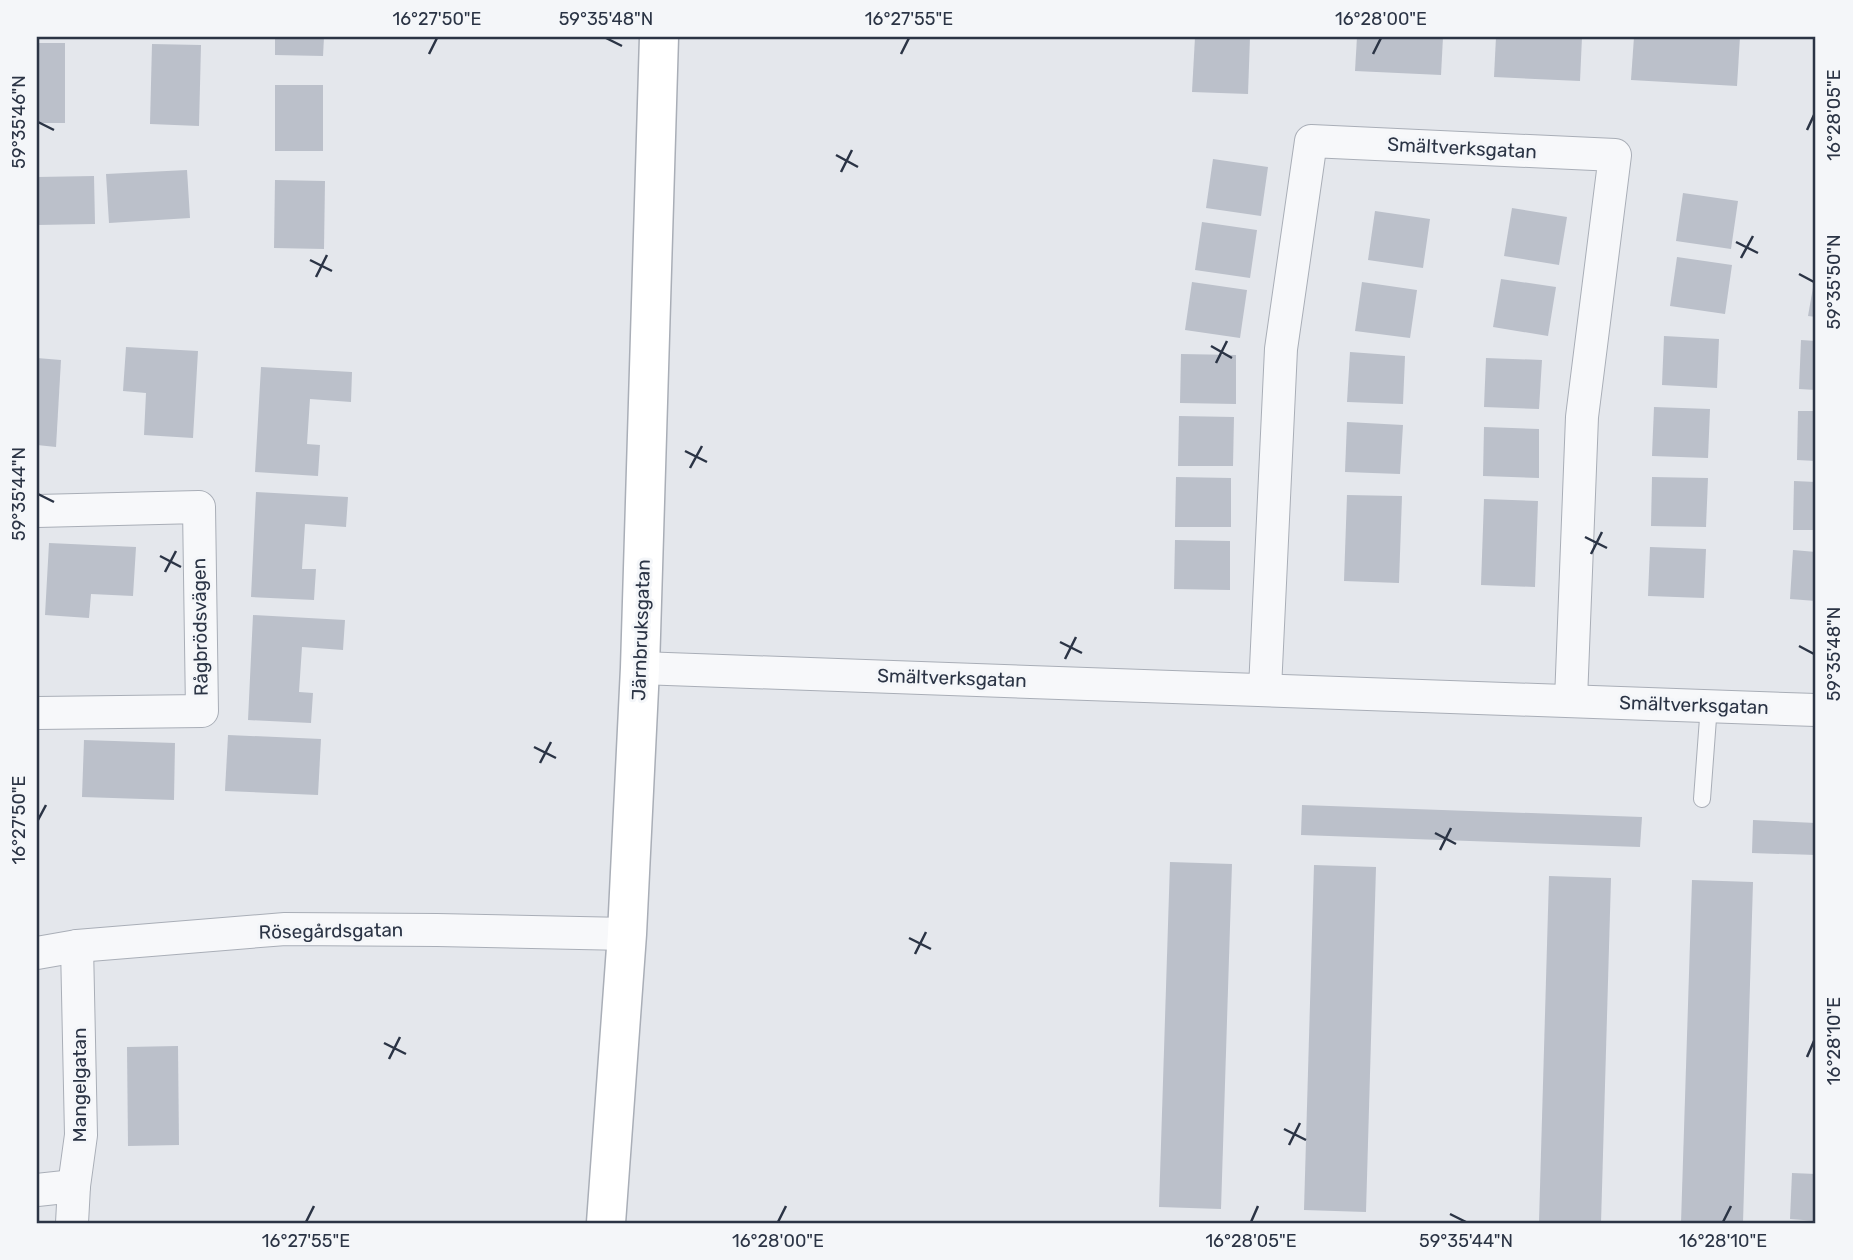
<svg xmlns="http://www.w3.org/2000/svg" width="1853" height="1260" font-family="Rubik,sans-serif">
<style>
.building{fill:#bbc0ca}
.lines{fill:none;stroke-linecap:round;stroke-linejoin:round}
.lane-casing{stroke:#a9aeb7;stroke-width:18}
.street-casing{stroke:#a9aeb7;stroke-width:34}
.secondary-casing{stroke:#a9aeb7;stroke-width:41}
.lane{stroke:#f7f8fa;stroke-width:16}
.street{stroke:#f7f8fa;stroke-width:32}
.secondary{stroke:#fff;stroke-width:38}
.ticks{fill:none;stroke:#2b3445;stroke-width:2.5}
.labels{text-anchor:middle;dominant-baseline:central;stroke-width:6;stroke-linejoin:round;paint-order:stroke}
.street-label{font-size:19px;fill:#2b3445;stroke:#f4f6f9}
.neatline{fill:none;stroke:#2b3445;stroke-width:2.5}
.ticks-label{font-size:18px;text-anchor:middle;fill:#2b3445}
</style>
<rect width="100%" height="100%" fill="#e4e7ec"/>
<!-- building -->
<g class="building">
<path d="M 275,37 L 324,37 L 323,56 L 275,55 Z"/>
<path d="M 1195,37 L 1250,37 L 1248,94 L 1192,92 Z"/>
<path d="M 1357,37 L 1443,37 L 1441,75 L 1355,71 Z"/>
<path d="M 1496,37 L 1582,37 L 1580,81 L 1494,77 Z"/>
<path d="M 1634,37 L 1740,37 L 1737,86 L 1631,80 Z"/>
<rect x="37" y="43" width="28" height="80"/>
<path d="M 152,44 L 201,45 L 199,126 L 150,124 Z"/>
<rect x="275" y="85" width="48" height="66"/>
<path d="M 1213,159 L 1268,167 L 1261,216 L 1206,208 Z"/>
<path d="M 187,170 L 190,218 L 109,223 L 106,174 Z"/>
<path d="M 94,176 L 95,224 L 37,225 L 37,177 Z"/>
<path d="M 275,180 L 325,181 L 324,249 L 274,248 Z"/>
<path d="M 1683,193 L 1738,201 L 1731,249 L 1676,241 Z"/>
<path d="M 1512,208 L 1567,217 L 1559,265 L 1504,256 Z"/>
<path d="M 1375,211 L 1430,219 L 1423,268 L 1368,260 Z"/>
<path d="M 1202,222 L 1257,230 L 1250,278 L 1195,270 Z"/>
<path d="M 1677,257 L 1732,265 L 1725,314 L 1670,306 Z"/>
<path d="M 1815,276 L 1816,276 L 1816,317 L 1808,316 Z"/>
<path d="M 1501,279 L 1556,287 L 1548,336 L 1493,327 Z"/>
<path d="M 1192,282 L 1247,290 L 1240,338 L 1185,330 Z"/>
<path d="M 1362,282 L 1417,290 L 1410,338 L 1355,331 Z"/>
<path d="M 1664,336 L 1719,339 L 1717,388 L 1662,385 Z"/>
<path d="M 1801,340 L 1816,341 L 1816,390 L 1799,389 Z"/>
<path d="M 126,347 L 198,351 L 193,438 L 144,435 L 146,393 L 123,391 Z"/>
<path d="M 1350,352 L 1405,356 L 1403,404 L 1347,402 Z"/>
<path d="M 1181,354 L 1236,355 L 1236,404 L 1180,403 Z"/>
<path d="M 37,358 L 61,360 L 56,447 L 37,445 Z"/>
<path d="M 1486,358 L 1542,360 L 1539,409 L 1484,407 Z"/>
<path d="M 261,367 L 352,372 L 351,402 L 310,399 L 307,444 L 320,445 L 318,476 L 255,472 Z"/>
<path d="M 1654,407 L 1710,409 L 1708,458 L 1652,456 Z"/>
<path d="M 1798,411 L 1816,411 L 1816,461 L 1797,460 Z"/>
<path d="M 1179,416 L 1234,417 L 1233,466 L 1178,466 Z"/>
<path d="M 1347,422 L 1403,425 L 1400,474 L 1345,472 Z"/>
<path d="M 1484,427 L 1539,429 L 1539,478 L 1483,476 Z"/>
<path d="M 1176,477 L 1231,478 L 1231,527 L 1175,527 Z"/>
<path d="M 1652,477 L 1708,478 L 1706,527 L 1651,526 Z"/>
<path d="M 1794,481 L 1816,482 L 1816,530 L 1793,530 Z"/>
<path d="M 256,492 L 348,497 L 346,527 L 305,524 L 302,569 L 316,569 L 314,600 L 251,597 Z"/>
<path d="M 1347,495 L 1402,496 L 1399,583 L 1344,581 Z"/>
<path d="M 1484,499 L 1538,501 L 1535,587 L 1481,585 Z"/>
<path d="M 1175,540 L 1230,541 L 1230,590 L 1174,589 Z"/>
<path d="M 49,543 L 136,547 L 133,596 L 91,594 L 89,618 L 45,615 Z"/>
<path d="M 1650,547 L 1706,549 L 1704,598 L 1648,596 Z"/>
<path d="M 1793,550 L 1816,552 L 1816,601 L 1790,599 Z"/>
<path d="M 253,615 L 345,620 L 343,650 L 302,647 L 299,692 L 313,693 L 311,723 L 248,720 Z"/>
<path d="M 228,735 L 321,739 L 318,795 L 225,791 Z"/>
<path d="M 84,740 L 175,743 L 174,800 L 82,797 Z"/>
<path d="M 1302,805 L 1642,817 L 1640,847 L 1301,835 Z"/>
<path d="M 1753,820 L 1816,823 L 1816,855 L 1752,853 Z"/>
<path d="M 1170,862 L 1232,864 L 1221,1209 L 1159,1207 Z"/>
<path d="M 1314,865 L 1376,867 L 1366,1212 L 1304,1210 Z"/>
<path d="M 1549,876 L 1611,878 L 1601,1223 L 1539,1222 Z"/>
<path d="M 1692,880 L 1753,882 L 1743,1223 L 1681,1223 Z"/>
<path d="M 178,1046 L 179,1145 L 128,1146 L 127,1047 Z"/>
<path d="M 1792,1173 L 1816,1174 L 1816,1221 L 1790,1219 Z"/>
</g>
<g class="lines">
<defs>
<path id="lane" d="M 1702,799 L 1709,705"/>
<g id="street">
<path d="M 37,511 L 199,507 L 202,711 L 37,713"/>
<path d="M 640,668 L 1816,710"/>
<path d="M 1265,689 L 1281,349 L 1311,141 L 1615,155 L 1582,417 L 1571,700"/>
<path d="M 37,953 L 77,946 L 285,929 L 437,930 L 627,934"/>
<path d="M 37,1190 L 74,1186"/>
<path d="M 72,1223 L 74,1186 L 81,1135 L 77,946"/>
</g>
<path id="secondary" d="M 606,1223 L 627,934 L 640,668 L 659,37"/>
</defs>
<!-- lane casing -->
<use href="#lane" class="lane-casing"/>
<!-- street casing -->
<use href="#street" class="street-casing"/>
<!-- secondary casing -->
<use href="#secondary" class="secondary-casing"/>
<!-- lane -->
<use href="#lane" class="lane"/>
<!-- street -->
<use href="#street" class="street"/>
<!-- secondary -->
<use href="#secondary" class="secondary"/>
</g>
<!-- ticks -->
<path class="ticks" d="M 606,38 L 622,46M 429,54 L 437,38M 901,54 L 909,38M 1373,54 L 1381,38M 38,122 L 54,130M 1807,130 L 1814,115M 836,155 L 858,167M 841,172 L 852,150M 1736,242 L 1758,253M 1741,258 L 1753,236M 310,260 L 332,271M 1799,274 L 1814,282M 316,277 L 327,255M 1211,346 L 1232,358M 1216,363 L 1227,341M 685,451 L 707,462M 690,468 L 702,446M 38,494 L 54,502M 1585,537 L 1607,548M 1591,554 L 1602,532M 160,556 L 181,567M 165,572 L 176,551M 1060,642 L 1082,653M 1799,646 L 1814,654M 1065,659 L 1076,637M 534,747 L 556,758M 540,763 L 551,742M 38,820 L 46,805M 1435,833 L 1456,844M 1440,850 L 1451,828M 909,938 L 931,949M 915,954 L 926,932M 384,1043 L 406,1054M 1807,1057 L 1814,1041M 389,1059 L 400,1037M 1284,1129 L 1306,1140M 1289,1145 L 1300,1123M 1450,1214 L 1466,1222M 306,1222 L 314,1206M 778,1222 L 786,1206M 1251,1222 L 1258,1206M 1723,1222 L 1731,1206"/>
<g class="labels">
<!-- street labels -->
<g class="street-label">
<text transform="translate(1462 148) rotate(3)">Smältverksgatan</text>
<text transform="translate(200 627) rotate(-91)">Rågbrödsvägen</text>
<text transform="translate(641 630) rotate(-88)">Järnbruksgatan</text>
<text transform="translate(952 678) rotate(2)">Smältverksgatan</text>
<text transform="translate(1694 705) rotate(2)">Smältverksgatan</text>
<text transform="translate(331 931) rotate(-1)">Rösegårdsgatan</text>
<text transform="translate(79 1085) rotate(-90)">Mangelgatan</text>
</g>
</g>
<!-- border -->
<rect width="1853" height="1260" fill="none" stroke="#f4f6f9" stroke-width="77"/>
<rect x="38" y="38" width="1776" height="1184" class="neatline"/>
<g class="ticks-label">
<text x="437" y="25">16°27'50"E</text>
<text x="606" y="25">59°35'48"N</text>
<text x="909" y="25">16°27'55"E</text>
<text x="1381" y="25">16°28'00"E</text>
<text transform="translate(1834 115) rotate(-90)" y="6">16°28'05"E</text>
<text transform="translate(19 122) rotate(-90)" y="6">59°35'46"N</text>
<text transform="translate(1834 282) rotate(-90)" y="6">59°35'50"N</text>
<text transform="translate(19 494) rotate(-90)" y="6">59°35'44"N</text>
<text transform="translate(1834 654) rotate(-90)" y="6">59°35'48"N</text>
<text transform="translate(19 820) rotate(-90)" y="6">16°27'50"E</text>
<text transform="translate(1834 1041) rotate(-90)" y="6">16°28'10"E</text>
<text x="306" y="1247">16°27'55"E</text>
<text x="778" y="1247">16°28'00"E</text>
<text x="1251" y="1247">16°28'05"E</text>
<text x="1466" y="1247">59°35'44"N</text>
<text x="1723" y="1247">16°28'10"E</text>
</g>
</svg>
